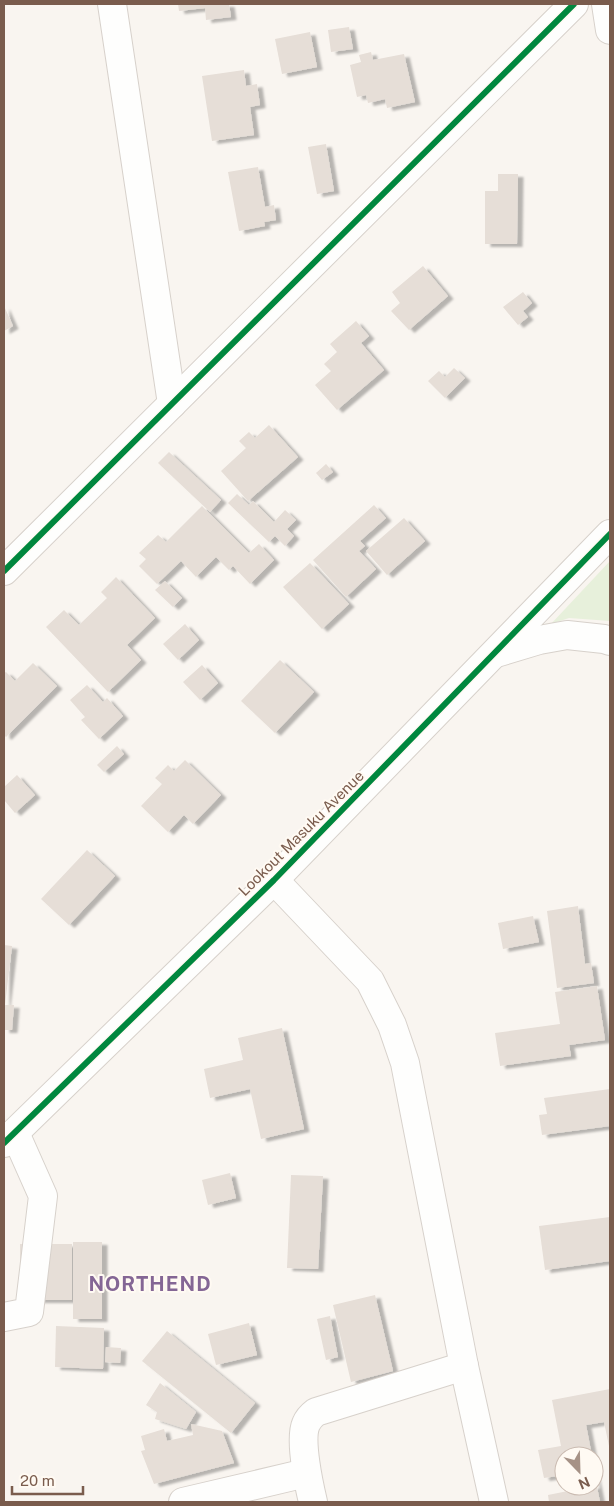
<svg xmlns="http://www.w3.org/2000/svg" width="614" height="1506" font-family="'Public Sans',sans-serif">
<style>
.green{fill:#e7f0db}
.building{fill:#e6ded7;filter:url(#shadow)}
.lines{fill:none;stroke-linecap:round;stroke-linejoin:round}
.minor-casing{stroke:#d7d1cb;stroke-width:30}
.minor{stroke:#fefefd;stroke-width:28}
.cycleway-casing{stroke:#fffaf3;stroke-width:9}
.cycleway{stroke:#00873e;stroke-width:6}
.labels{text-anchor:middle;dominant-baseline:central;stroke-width:4;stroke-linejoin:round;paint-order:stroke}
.street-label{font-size:15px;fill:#7a5c4d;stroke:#fffaf3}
.district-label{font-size:20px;font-weight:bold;letter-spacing:1px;fill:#846695;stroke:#fffaf3}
</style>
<defs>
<filter id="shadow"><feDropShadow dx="5.5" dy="3" stdDeviation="1" flood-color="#0004"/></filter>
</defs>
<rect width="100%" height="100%" fill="#f9f5f0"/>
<!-- green -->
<path class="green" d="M 610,561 L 610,621 L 569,618 L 551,624 Z"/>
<!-- building -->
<g class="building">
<path d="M 178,4 L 229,4 L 231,17 L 206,20 L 205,8 L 179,11 Z"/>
<path d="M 349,27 L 353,49 L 331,52 L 328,30 Z"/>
<path d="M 310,32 L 317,67 L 282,74 L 275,39 Z"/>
<path d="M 371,52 L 373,60 L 404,54 L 415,102 L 387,108 L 385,99 L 368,103 L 366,95 L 357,97 L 350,65 L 361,62 L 359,55 Z"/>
<path d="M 244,70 L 246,86 L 257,84 L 260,105 L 250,107 L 254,135 L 212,141 L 202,76 Z"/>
<path d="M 326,144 L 334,191 L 317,194 L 308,147 Z"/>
<path d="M 258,167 L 265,207 L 274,205 L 276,220 L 264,222 L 265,226 L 239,231 L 228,172 Z"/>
<path d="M 498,174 L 518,174 L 517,244 L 485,244 L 485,191 L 498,191 Z"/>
<path d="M 423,266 L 448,296 L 409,330 L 391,311 L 400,303 L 392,292 Z"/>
<path d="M 523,292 L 532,303 L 523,311 L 528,317 L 518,325 L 503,307 Z"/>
<path d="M 4,306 L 13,326 L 4,331 Z"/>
<path d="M 356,321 L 369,336 L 361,343 L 384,370 L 337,410 L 315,385 L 331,371 L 324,364 L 337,352 L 330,344 Z"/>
<path d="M 454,368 L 465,378 L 445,398 L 428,381 L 439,371 L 445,377 Z"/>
<path d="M 269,425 L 298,457 L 248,501 L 221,471 L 246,448 L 239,441 L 249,432 L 255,438 Z"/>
<path d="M 169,452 L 221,500 L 210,512 L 158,463 Z"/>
<path d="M 326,464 L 333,472 L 322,480 L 316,473 Z"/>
<path d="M 237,494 L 249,505 L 253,501 L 274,522 L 285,510 L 296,520 L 287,529 L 294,536 L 285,546 L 275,536 L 269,542 L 228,503 Z"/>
<path d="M 374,505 L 386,518 L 360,541 L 365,546 L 359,551 L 376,569 L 346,597 L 313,560 Z"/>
<path d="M 202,506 L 249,553 L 259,544 L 274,560 L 250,584 L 233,566 L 229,570 L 216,557 L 196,577 L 181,561 L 157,584 L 139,566 L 146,559 L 139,553 L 158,535 L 166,542 Z"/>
<path d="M 404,518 L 425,541 L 387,575 L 366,551 Z"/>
<path d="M 310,563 L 349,604 L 322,629 L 283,587 Z"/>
<path d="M 116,577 L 155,618 L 127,645 L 141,660 L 108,692 L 46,627 L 64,610 L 79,625 L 107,598 L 101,592 Z"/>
<path d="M 165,581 L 182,598 L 173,607 L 155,590 Z"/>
<path d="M 185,624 L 199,640 L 178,660 L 163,644 Z"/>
<path d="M 280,660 L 314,692 L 275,733 L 241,701 Z"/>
<path d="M 33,663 L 57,686 L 6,737 L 4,735 L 4,673 L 6,672 L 15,681 Z"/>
<path d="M 202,665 L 218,683 L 200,700 L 183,682 Z"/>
<path d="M 87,685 L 103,702 L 107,698 L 123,716 L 99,739 L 81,720 L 85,717 L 70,700 Z"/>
<path d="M 117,746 L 124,754 L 104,772 L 97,765 Z"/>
<path d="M 185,760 L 221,795 L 193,824 L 184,815 L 168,832 L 141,806 L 162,784 L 155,778 L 168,765 L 174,771 Z"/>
<path d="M 17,775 L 35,795 L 15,813 L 4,800 L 4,787 Z"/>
<path d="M 87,850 L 115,876 L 69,925 L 41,899 Z"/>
<path d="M 578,906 L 585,964 L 591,963 L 594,983 L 557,988 L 547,911 Z"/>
<path d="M 533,916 L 539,942 L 503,949 L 498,923 Z"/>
<path d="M 4,945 L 12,946 L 5,1005 L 14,1005 L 12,1030 L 4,1030 Z"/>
<path d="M 597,986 L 605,1040 L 569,1045 L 571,1056 L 500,1066 L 495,1033 L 560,1024 L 555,992 Z"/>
<path d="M 282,1028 L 304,1129 L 261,1139 L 250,1089 L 210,1098 L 204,1069 L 243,1060 L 238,1038 Z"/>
<path d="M 610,1089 L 610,1126 L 542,1135 L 539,1115 L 547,1114 L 544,1098 Z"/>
<path d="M 230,1173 L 236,1198 L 208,1205 L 202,1180 Z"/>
<path d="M 291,1175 L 323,1176 L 318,1269 L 287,1268 Z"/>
<path d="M 610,1217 L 610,1261 L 545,1270 L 539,1226 Z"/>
<rect x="73" y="1242" width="29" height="77"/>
<rect x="20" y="1244" width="52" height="56"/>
<path d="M 375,1295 L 393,1371 L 351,1382 L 333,1305 Z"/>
<path d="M 330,1316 L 338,1357 L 326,1360 L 317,1319 Z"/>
<path d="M 249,1323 L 257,1355 L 216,1365 L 208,1334 Z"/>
<path d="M 56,1326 L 104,1328 L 103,1369 L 55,1367 Z"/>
<path d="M 167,1331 L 255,1403 L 231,1433 L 142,1361 Z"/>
<path d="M 106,1347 L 121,1348 L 120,1363 L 105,1362 Z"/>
<path d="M 160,1383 L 196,1412 L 186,1429 L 155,1419 L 157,1412 L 146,1405 Z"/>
<path d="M 610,1389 L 610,1451 L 604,1422 L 586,1425 L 592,1456 L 564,1456 L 564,1475 L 544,1478 L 538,1450 L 561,1446 L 552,1400 Z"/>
<path d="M 191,1424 L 222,1431 L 234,1463 L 154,1484 L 141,1451 L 145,1450 L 141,1436 L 164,1429 L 167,1441 L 193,1435 Z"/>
<path d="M 594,1472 L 600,1502 L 549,1502 L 548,1495 L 568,1491 L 568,1486 L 594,1486 Z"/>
</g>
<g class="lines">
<defs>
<g id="minor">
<path d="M 112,4 L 172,404"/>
<path d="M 606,4 L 610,30"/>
<path d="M 4,571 L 574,4"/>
<path d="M 496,653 L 539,640 L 567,635 L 604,639 L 610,641"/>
<path d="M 274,880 L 370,981 L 392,1025 L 405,1063 L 464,1366 L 494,1502"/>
<path d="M 4,1143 L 274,880 L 610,534"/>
<path d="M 4,1317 L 29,1312 L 43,1196 L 15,1133"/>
<path d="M 183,1502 L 306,1473"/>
<path d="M 313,1502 C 309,1485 299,1440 306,1424 C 308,1419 312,1415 316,1412 L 464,1366"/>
</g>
</defs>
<!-- minor casing -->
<use href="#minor" class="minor-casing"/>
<!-- minor -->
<use href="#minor" class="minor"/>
<defs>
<g id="cycleway">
<path d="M 4,571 L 574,4"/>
<path d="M 4,1143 L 274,880 L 610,534"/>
</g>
</defs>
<!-- cycleway casing -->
<use href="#cycleway" class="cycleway-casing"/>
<!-- cycleway -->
<use href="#cycleway" class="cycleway"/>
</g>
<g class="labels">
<!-- street labels -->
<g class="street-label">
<text transform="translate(301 833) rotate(-45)">Lookout Masuku Avenue</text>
</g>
<!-- district labels -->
<g class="district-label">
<text x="150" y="1284">NORTHEND</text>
</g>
</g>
<!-- border -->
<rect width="614" height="1506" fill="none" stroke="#7a5c4d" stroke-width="10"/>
<!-- north arrow -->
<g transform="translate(579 1471) rotate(157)"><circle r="24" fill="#fffaf3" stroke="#cabbb1"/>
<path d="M0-4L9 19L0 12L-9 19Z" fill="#a69286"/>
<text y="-8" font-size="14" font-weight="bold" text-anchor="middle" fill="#7a5c4d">N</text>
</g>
<!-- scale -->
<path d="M12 1486v8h71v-8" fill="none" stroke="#7a5c4d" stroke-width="2.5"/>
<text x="20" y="1486" font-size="15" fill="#7a5c4d" stroke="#fffaf3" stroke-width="4" paint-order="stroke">20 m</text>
</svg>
